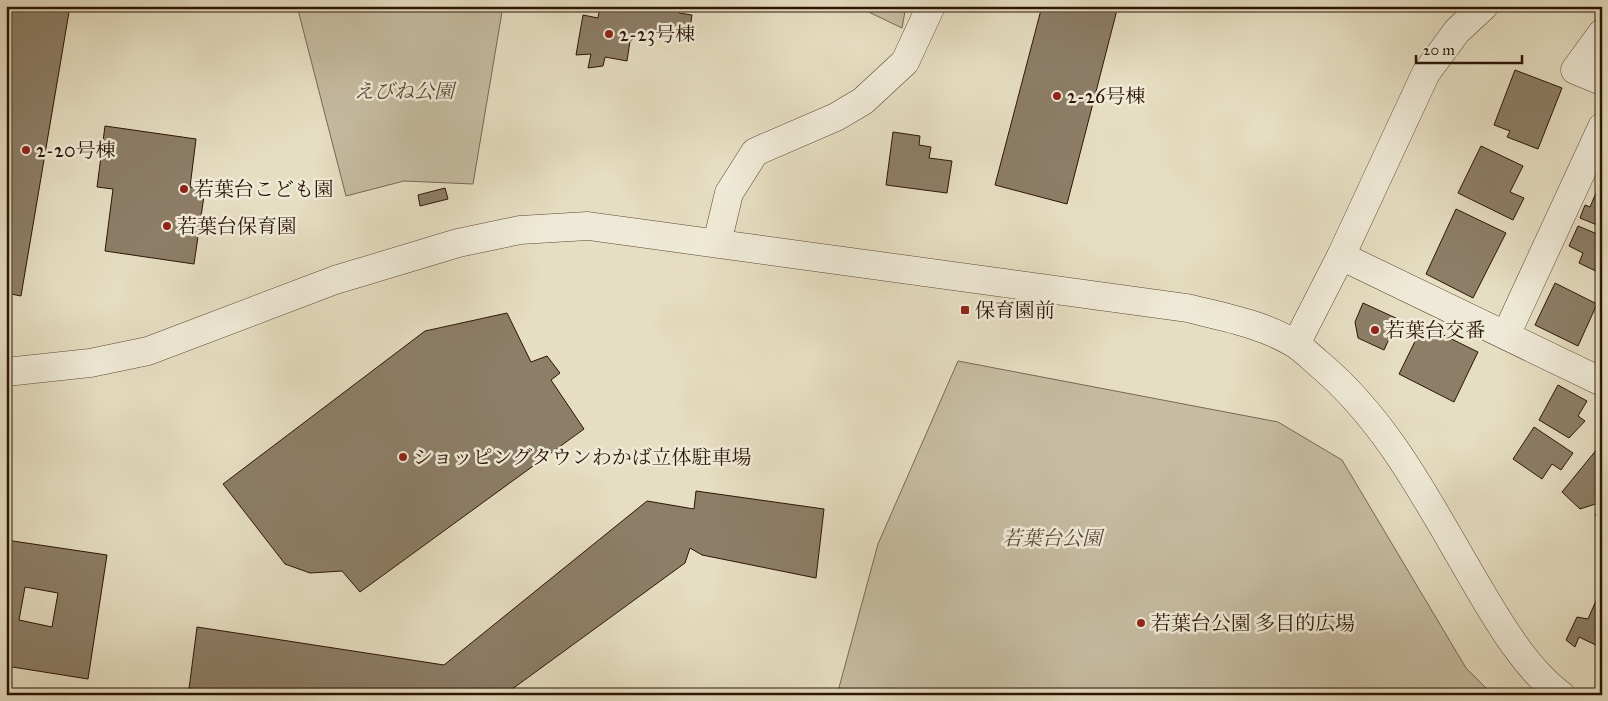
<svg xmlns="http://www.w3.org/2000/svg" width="1608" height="701" font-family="'IM FELL Great Primer','Noto Serif JP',serif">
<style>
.green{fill:#c6bca2;stroke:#796854}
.building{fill:#8d7e68;stroke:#2c1506;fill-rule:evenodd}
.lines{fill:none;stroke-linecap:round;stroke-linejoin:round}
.minor-casing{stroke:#5a4735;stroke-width:29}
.tertiary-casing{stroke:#5a4735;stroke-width:29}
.minor{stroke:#efead7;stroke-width:28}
.tertiary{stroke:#efead7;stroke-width:28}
.poi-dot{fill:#8f2418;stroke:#efead7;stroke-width:2}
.labels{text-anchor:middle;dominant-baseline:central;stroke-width:5;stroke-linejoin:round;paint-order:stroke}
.poi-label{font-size:20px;fill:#2c1506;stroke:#efead7;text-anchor:start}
.park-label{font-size:20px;font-style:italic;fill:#5a4735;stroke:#efead7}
</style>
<rect width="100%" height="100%" fill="#e6dec2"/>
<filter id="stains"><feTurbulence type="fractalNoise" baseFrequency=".004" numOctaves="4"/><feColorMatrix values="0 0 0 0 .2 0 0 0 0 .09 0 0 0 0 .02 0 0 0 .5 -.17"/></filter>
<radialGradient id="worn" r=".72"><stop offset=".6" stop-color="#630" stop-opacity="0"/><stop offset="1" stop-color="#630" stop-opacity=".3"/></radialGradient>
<!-- green -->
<g class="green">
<path d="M 297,6 L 503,6 L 473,184 L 404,181 L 346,196 Z"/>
<path d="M 856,6 L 906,6 L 902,28 Z"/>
<path d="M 958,361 L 1278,422 L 1342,460 L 1466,668 L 1493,695 L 837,695 L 878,544 Z"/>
</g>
<!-- building -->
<g class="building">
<path d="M 6,6 L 70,6 L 21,296 L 6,293 Z"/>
<path d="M 600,6 L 680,6 L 679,13 L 692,15 L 690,28 L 681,26 L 679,37 L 642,32 L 630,41 L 627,61 L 605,57 L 603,66 L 588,68 L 591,54 L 576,55 L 583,15 L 598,18 Z"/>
<path d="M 1042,6 L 1118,6 L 1067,204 L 995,185 Z"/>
<path d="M 1515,70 L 1562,88 L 1538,149 L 1507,137 L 1510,131 L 1494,125 Z"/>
<path d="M 105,126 L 196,139 L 190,187 L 205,189 L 194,264 L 105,251 L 113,189 L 97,187 Z"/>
<path d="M 893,132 L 920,136 L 919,145 L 931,147 L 929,158 L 952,161 L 947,193 L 886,185 Z"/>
<path d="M 1481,146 L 1523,166 L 1510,192 L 1524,198 L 1513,220 L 1458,193 Z"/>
<path d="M 1602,179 L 1602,227 L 1580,218 L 1585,205 L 1590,207 Z"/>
<path d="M 445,188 L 448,199 L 420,206 L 418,195 Z"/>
<path d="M 1456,209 L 1506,233 L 1473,298 L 1426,274 Z"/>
<path d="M 1578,226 L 1602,236 L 1602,274 L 1579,263 L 1583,253 L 1569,246 Z"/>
<path d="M 1555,283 L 1597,304 L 1578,346 L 1535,325 Z"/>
<path d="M 1363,303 L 1398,319 L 1384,350 L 1358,338 L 1355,322 Z"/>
<path d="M 507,313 L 531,362 L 547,356 L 560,373 L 551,380 L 584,429 L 360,592 L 342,571 L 310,573 L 285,564 L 223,484 L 425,331 Z"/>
<path d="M 1423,325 L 1478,352 L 1454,402 L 1399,374 Z"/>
<path d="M 1558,385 L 1587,401 L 1578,416 L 1585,421 L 1569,438 L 1539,420 Z"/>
<path d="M 1534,427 L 1573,453 L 1561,470 L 1552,464 L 1542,479 L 1513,459 Z"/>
<path d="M 1602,443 L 1602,502 L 1580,509 L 1562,492 Z"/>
<path d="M 696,491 L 824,509 L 816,578 L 702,555 L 690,548 L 685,563 L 504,695 L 225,695 L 189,689 L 197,627 L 444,665 L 647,501 L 694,509 Z"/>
<path d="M 1602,511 L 1602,532 L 1595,514 Z"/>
<path d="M 6,540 L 107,555 L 88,679 L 6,666 ZM 25,587 L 58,593 L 52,627 L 19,620 Z"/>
<path d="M 1602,587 L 1602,648 L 1579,637 L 1575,647 L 1566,640 L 1577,617 L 1588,619 Z"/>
</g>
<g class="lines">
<defs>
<g id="minor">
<path d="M 1602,33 L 1575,70 L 1602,81"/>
<path d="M 717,243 L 729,193 L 755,152 L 836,117 L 863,101 L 905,62 L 931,6"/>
<path d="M 1341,256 L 1602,382"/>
<path d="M 1506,335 L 1602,127"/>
<path d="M 1296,344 L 1341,256 L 1426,73 L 1457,31 L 1484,6"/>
</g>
<path id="tertiary" d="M 6,372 L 90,363 L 148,351 L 335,280 L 458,243 L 520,230 L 588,226 L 1187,308 C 1223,317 1263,324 1295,344 C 1303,349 1311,357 1318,363 C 1390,423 1431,508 1478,587 C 1499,623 1527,670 1561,695"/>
</defs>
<!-- minor casing -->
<use href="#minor" class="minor-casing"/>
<!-- tertiary casing -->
<use href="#tertiary" class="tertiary-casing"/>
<!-- minor -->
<use href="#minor" class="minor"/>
<!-- tertiary -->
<use href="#tertiary" class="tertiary"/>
</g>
<!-- markers -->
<g class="poi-dot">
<circle cx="609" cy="34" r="5"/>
<circle cx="1057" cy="96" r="5"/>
<circle cx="26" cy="150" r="5"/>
<circle cx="184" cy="189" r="5"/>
<circle cx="167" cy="226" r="5"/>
<rect x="960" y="305" width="10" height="10" rx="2.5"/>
<circle cx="1375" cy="330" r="5"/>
<circle cx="403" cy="457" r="5"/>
<circle cx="1141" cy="623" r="5"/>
</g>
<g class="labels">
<!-- poi labels -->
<g class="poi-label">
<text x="619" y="34">2-23号棟</text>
<text x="1067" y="96">2-26号棟</text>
<text x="36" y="150">2-20号棟</text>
<text x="194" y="189">若葉台こども園</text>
<text x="177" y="226">若葉台保育園</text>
<text x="975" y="310">保育園前</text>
<text x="1385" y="330">若葉台交番</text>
<text x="413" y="457">ショッピングタウンわかば立体駐車場</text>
<text x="1151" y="623">若葉台公園 多目的広場</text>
</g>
<!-- park labels -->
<g class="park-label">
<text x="404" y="91">えびね公園</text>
<text x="1052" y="538">若葉台公園</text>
</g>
</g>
<!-- margin -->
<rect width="1608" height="701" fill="none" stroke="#e6dec2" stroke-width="25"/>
<rect x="8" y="8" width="1593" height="686" fill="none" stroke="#2c1506" stroke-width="2.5"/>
<rect x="12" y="12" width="1583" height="676" fill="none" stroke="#2c1506"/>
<!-- scale -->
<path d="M1416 55v8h106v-8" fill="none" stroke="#2c1506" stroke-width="2.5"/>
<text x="1423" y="55" font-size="15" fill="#2c1506" stroke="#efead7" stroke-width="4" paint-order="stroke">20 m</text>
<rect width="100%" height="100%" filter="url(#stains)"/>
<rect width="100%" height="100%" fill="url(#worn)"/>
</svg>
